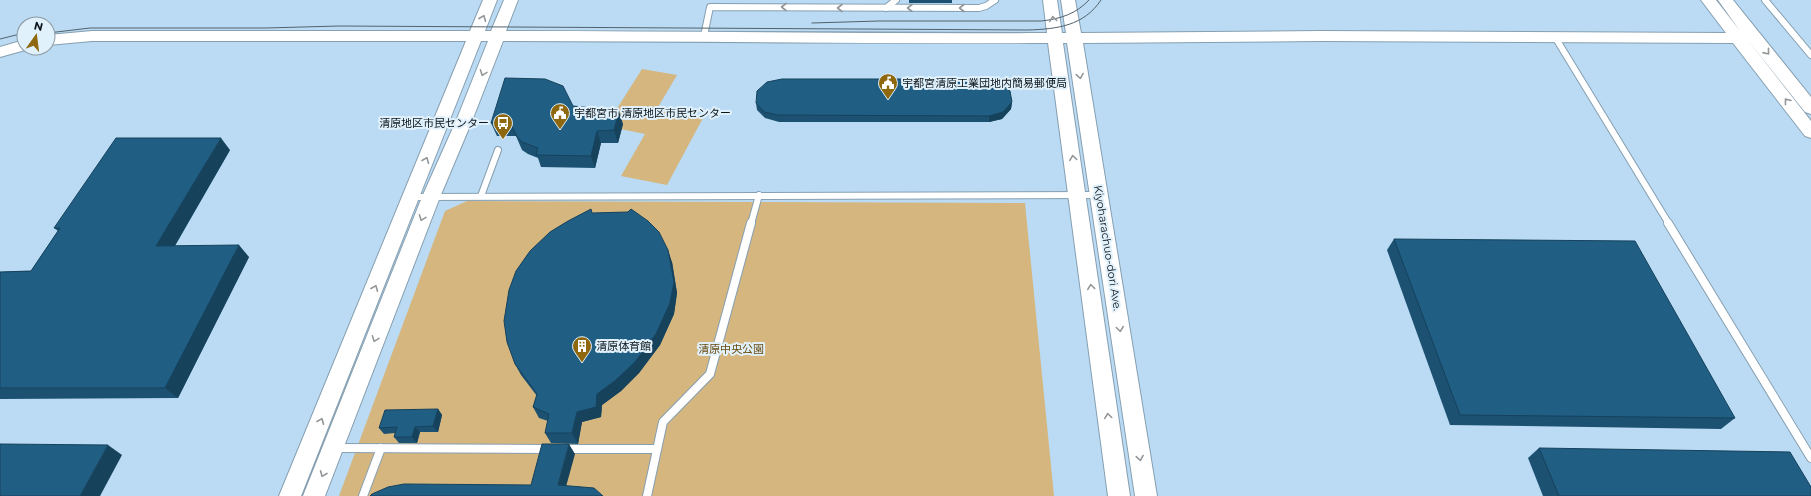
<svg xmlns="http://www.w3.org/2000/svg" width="1811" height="496" font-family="Montserrat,'Noto Sans JP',sans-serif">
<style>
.built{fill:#badbf3;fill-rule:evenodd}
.green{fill:#d5b67f}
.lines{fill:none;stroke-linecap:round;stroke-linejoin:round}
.service-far1-casing{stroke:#869fb1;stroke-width:8}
.service-casing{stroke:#869fb1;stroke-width:10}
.tertiary-casing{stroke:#869fb1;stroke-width:2}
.service-far1{stroke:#fff;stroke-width:6}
.service{stroke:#fff;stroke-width:8}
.tertiary{fill:#fff;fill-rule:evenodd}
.tram{stroke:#52626c;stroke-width:1}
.wall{fill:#1c5172}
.shaded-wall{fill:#16425c}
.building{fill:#205e84;stroke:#16425c}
.oneway{stroke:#929698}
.labels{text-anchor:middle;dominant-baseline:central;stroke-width:4;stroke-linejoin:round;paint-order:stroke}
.poi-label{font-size:11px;fill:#0c151b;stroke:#e1f1fc;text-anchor:start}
.street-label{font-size:11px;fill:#0c151b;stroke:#e1f1fc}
.park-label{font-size:11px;fill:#694c0e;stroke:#e1f1fc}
</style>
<rect width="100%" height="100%" fill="#cbe5f8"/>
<!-- built -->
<path class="built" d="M 0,0 L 1811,0 L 1811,496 L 0,496 ZM 24,24 L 48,24 L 48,48 L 24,48 Z"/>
<!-- green -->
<g class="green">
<path d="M 642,69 L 677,75 L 657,109 L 703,118 L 667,185 L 621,176 L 645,134 L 606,126 Z"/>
<path d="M 467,201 L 1025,203 L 1054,496 L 339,496 L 445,211 Z"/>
</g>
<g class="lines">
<defs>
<g id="service-far1">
<path d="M 1765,0 L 1811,55"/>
<path d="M 886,8 L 896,0"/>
<path d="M 704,36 L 710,7 L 979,8 L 986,6 L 995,0"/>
<path d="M 1555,37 L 1669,224"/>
<path d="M 481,196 L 498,150"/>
<path d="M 412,197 L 1098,195"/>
<path d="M 751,224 L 759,195"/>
</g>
<g id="service">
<path d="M 1668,223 L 1811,458"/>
<path d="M 335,448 L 549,449"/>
<path d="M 563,449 L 656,449"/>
<path d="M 363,496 L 381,448"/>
<path d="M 647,496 L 663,422 L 710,374 L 751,223"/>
</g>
<g id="tertiary">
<path d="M 483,0 L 497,0 L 485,31 L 491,31 L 504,0 L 518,0 L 506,31 C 687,31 867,34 1047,33 L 1043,0 L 1057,0 L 1062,33 L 1066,33 L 1061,0 L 1075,0 L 1081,33 L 1321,31 L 1726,33 L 1701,0 L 1716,0 L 1740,31 L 1718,0 L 1733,0 L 1811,97 L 1811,114 L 1805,112 L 1747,39 L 1811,121 L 1811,138 L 1805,136 L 1733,43 L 1321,41 L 1083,43 L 1157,496 L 1135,496 L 1067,43 L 1063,43 L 1130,496 L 1108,496 L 1048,43 C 866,44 685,41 503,41 L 472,121 L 440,197 L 325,496 L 303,496 L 422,197 L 456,121 L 488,41 L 481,41 L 301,496 L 279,496 L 466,41 L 92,41 L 48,45 L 48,35 L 92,31 L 470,31 Z"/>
<path d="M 24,40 L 24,48 L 29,49 L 0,57 L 0,47 Z"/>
</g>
</defs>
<!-- service-far1 casing -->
<use href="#service-far1" class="service-far1-casing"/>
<!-- service casing -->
<use href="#service" class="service-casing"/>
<!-- tertiary casing -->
<use href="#tertiary" class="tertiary-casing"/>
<!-- service-far1 -->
<use href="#service-far1" class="service-far1"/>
<!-- service -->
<use href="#service" class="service"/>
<!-- tertiary -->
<use href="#tertiary" class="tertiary"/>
<!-- tram -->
<g class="tram">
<path d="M 812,23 L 879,21 L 1041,21 C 1060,19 1076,14 1089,0"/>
<path d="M 48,33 L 90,28 L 266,28 L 339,26 L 1028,30 C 1057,29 1084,26 1101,0"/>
<path d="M 0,39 L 24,33"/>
</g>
</g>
<!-- wall -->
<g class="wall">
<rect x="909" y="0" width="43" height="3"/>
<path d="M 1012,102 L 1011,109 L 1002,119 L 989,122 L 779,122 L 765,118 L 757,110 L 756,103 Z"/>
<path d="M 573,106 L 623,124 L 618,143 L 601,143 L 595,168 L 541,167 L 538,158 L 528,154 L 522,150 L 516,136 L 497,136 L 491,123 Z"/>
<path d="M 230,150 L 175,246 L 249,257 L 178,398 L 0,399 L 0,272 L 31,271 L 58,231 L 54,228 Z"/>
<path d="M 593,213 L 672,262 L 677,293 L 674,314 L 660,345 L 639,373 L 621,391 L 602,405 L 601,417 L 582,422 L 578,444 L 551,443 L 545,433 L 548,421 L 539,418 L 533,407 L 537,396 L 521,375 L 515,364 Z"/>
<path d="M 1394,239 L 1735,418 L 1721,429 L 1450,425 L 1387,250 Z"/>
<path d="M 438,409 L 442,415 L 438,432 L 420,432 L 417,443 L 399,443 L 394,437 L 395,433 L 384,434 L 379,428 Z"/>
<path d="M 1539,448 L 1811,496 L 1543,496 L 1528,458 Z"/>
</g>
<!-- shaded-wall -->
<g class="shaded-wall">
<path d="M 1012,102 L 1011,109 L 1002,119 L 989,122 L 989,116 Z"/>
<path d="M 619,111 L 623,124 L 618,143 L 614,130 Z"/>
<path d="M 597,131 L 601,143 L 595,168 L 591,156 Z"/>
<path d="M 221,138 L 230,150 L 168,257 L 156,246 Z"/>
<path d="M 239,245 L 249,257 L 178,398 L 165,388 Z"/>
<path d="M 668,250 L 672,262 L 677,293 L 674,314 L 660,345 L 639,373 L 621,391 L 602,405 L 601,417 L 582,422 L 578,444 L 572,433 L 577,412 L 597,394 Z"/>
<path d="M 438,409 L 442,415 L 438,432 L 433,426 Z"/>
<path d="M 415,427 L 420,432 L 417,443 L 412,437 Z"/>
<path d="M 569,444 L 575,454 L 564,494 L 558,485 Z"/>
<path d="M 108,445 L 122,455 L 100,496 L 80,496 Z"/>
</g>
<!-- building -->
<g class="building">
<path d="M 505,78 L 545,79 L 563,86 L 573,106 L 619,111 L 614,130 L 597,131 L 591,156 L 536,155 L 538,148 L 522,142 L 517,137 L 511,124 L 491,123 Z"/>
<path d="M 782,79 L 986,79 L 1000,82 L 1010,91 L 1012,102 L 1003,112 L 989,116 L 778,115 L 764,112 L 756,103 L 757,91 L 767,82 Z"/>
<path d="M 116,138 L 221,138 L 156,246 L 239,245 L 165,388 L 0,388 L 0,272 L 31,271 L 60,228 L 54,228 Z"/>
<path d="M 591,209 L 592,213 L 628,212 L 631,209 L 648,221 L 659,232 L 668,250 L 674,282 L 670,303 L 656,334 L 635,362 L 616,380 L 597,394 L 596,407 L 577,412 L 572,433 L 545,433 L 549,414 L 533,407 L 537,394 L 515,364 L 507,342 L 504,321 L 509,290 L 516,271 L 530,251 L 550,232 L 568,221 Z"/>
<path d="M 1394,239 L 1635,241 L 1735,418 L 1460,415 Z"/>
<path d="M 438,409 L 433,426 L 415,427 L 412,437 L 394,437 L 397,427 L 379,428 L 385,410 Z"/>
<path d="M 0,444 L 108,445 L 80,496 L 0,496 Z"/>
<path d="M 542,444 L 569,444 L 558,485 L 594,488 L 603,496 L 370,496 L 372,494 L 388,487 L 404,484 L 531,485 Z"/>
<path d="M 1539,448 L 1790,452 L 1811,487 L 1811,496 L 1559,496 Z"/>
</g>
<!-- one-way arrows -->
<defs><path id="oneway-chevron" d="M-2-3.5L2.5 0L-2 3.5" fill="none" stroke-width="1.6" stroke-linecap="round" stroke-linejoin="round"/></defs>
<g class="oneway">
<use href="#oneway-chevron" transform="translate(784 7) rotate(-180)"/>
<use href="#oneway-chevron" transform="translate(840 8) rotate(-180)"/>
<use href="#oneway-chevron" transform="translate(910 8) rotate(180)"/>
<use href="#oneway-chevron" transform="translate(962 8) rotate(180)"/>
<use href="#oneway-chevron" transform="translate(483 18) rotate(-68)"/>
<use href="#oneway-chevron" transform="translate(1053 19) rotate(-98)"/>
<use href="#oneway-chevron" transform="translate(1767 52) rotate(51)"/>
<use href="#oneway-chevron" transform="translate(483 73) rotate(111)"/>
<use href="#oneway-chevron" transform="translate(1080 76) rotate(81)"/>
<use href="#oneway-chevron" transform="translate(1787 101) rotate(-128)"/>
<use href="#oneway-chevron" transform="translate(1073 158) rotate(-98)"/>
<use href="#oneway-chevron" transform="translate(426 160) rotate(-68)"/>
<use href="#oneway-chevron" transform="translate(422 218) rotate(111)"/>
<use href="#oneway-chevron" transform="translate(1091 287) rotate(-98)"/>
<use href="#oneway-chevron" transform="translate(375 288) rotate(-68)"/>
<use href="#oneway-chevron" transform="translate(1120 329) rotate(82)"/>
<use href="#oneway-chevron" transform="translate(375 339) rotate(111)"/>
<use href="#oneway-chevron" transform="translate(1108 416) rotate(-98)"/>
<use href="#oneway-chevron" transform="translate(321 421) rotate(-68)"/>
<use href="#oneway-chevron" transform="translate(1140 458) rotate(81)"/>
<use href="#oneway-chevron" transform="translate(323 474) rotate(112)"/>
</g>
<!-- icons -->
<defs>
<symbol id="civic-pin" viewBox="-11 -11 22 30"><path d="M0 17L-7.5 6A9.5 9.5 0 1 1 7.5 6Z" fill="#8f680d" stroke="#e1f1fc"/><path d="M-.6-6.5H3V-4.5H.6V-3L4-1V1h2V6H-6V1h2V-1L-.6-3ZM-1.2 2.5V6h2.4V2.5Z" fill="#fff"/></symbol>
<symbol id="bus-pin" viewBox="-11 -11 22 30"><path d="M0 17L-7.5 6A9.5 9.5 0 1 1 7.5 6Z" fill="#8f680d" stroke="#e1f1fc"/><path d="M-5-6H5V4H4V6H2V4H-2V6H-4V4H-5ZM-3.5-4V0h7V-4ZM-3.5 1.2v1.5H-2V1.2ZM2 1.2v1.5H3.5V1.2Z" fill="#fff"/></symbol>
<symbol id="building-pin" viewBox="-11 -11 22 30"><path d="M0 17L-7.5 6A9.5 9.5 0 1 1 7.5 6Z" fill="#8f680d" stroke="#e1f1fc"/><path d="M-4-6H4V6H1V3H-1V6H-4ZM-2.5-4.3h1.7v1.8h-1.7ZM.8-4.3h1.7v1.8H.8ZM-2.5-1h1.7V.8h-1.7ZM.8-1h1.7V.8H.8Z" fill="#fff"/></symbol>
</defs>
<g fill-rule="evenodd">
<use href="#civic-pin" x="877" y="72" width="22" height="30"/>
<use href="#civic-pin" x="549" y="102" width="22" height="30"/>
<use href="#bus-pin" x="492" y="112" width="22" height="30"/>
<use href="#building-pin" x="571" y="335" width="22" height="30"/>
</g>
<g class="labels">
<!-- poi labels -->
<g class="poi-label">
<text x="902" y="83">宇都宮清原工業団地内簡易郵便局</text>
<text x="574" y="113">宇都宮市 清原地区市民センター</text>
<text x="489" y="123" text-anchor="end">清原地区市民センター</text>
<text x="596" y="346">清原体育館</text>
</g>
<!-- street labels -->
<g class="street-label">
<text transform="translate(1108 248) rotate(81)">Kiyoharachuo-dori Ave.</text>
</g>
<!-- park labels -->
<g class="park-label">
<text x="731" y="349">清原中央公園</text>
</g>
</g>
<!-- north arrow -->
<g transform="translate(36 36) rotate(14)"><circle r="19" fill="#e1f1fc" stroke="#8c99a2"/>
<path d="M0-3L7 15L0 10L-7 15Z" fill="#8f680d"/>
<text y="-6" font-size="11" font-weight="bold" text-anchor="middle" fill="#0c151b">N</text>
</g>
</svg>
